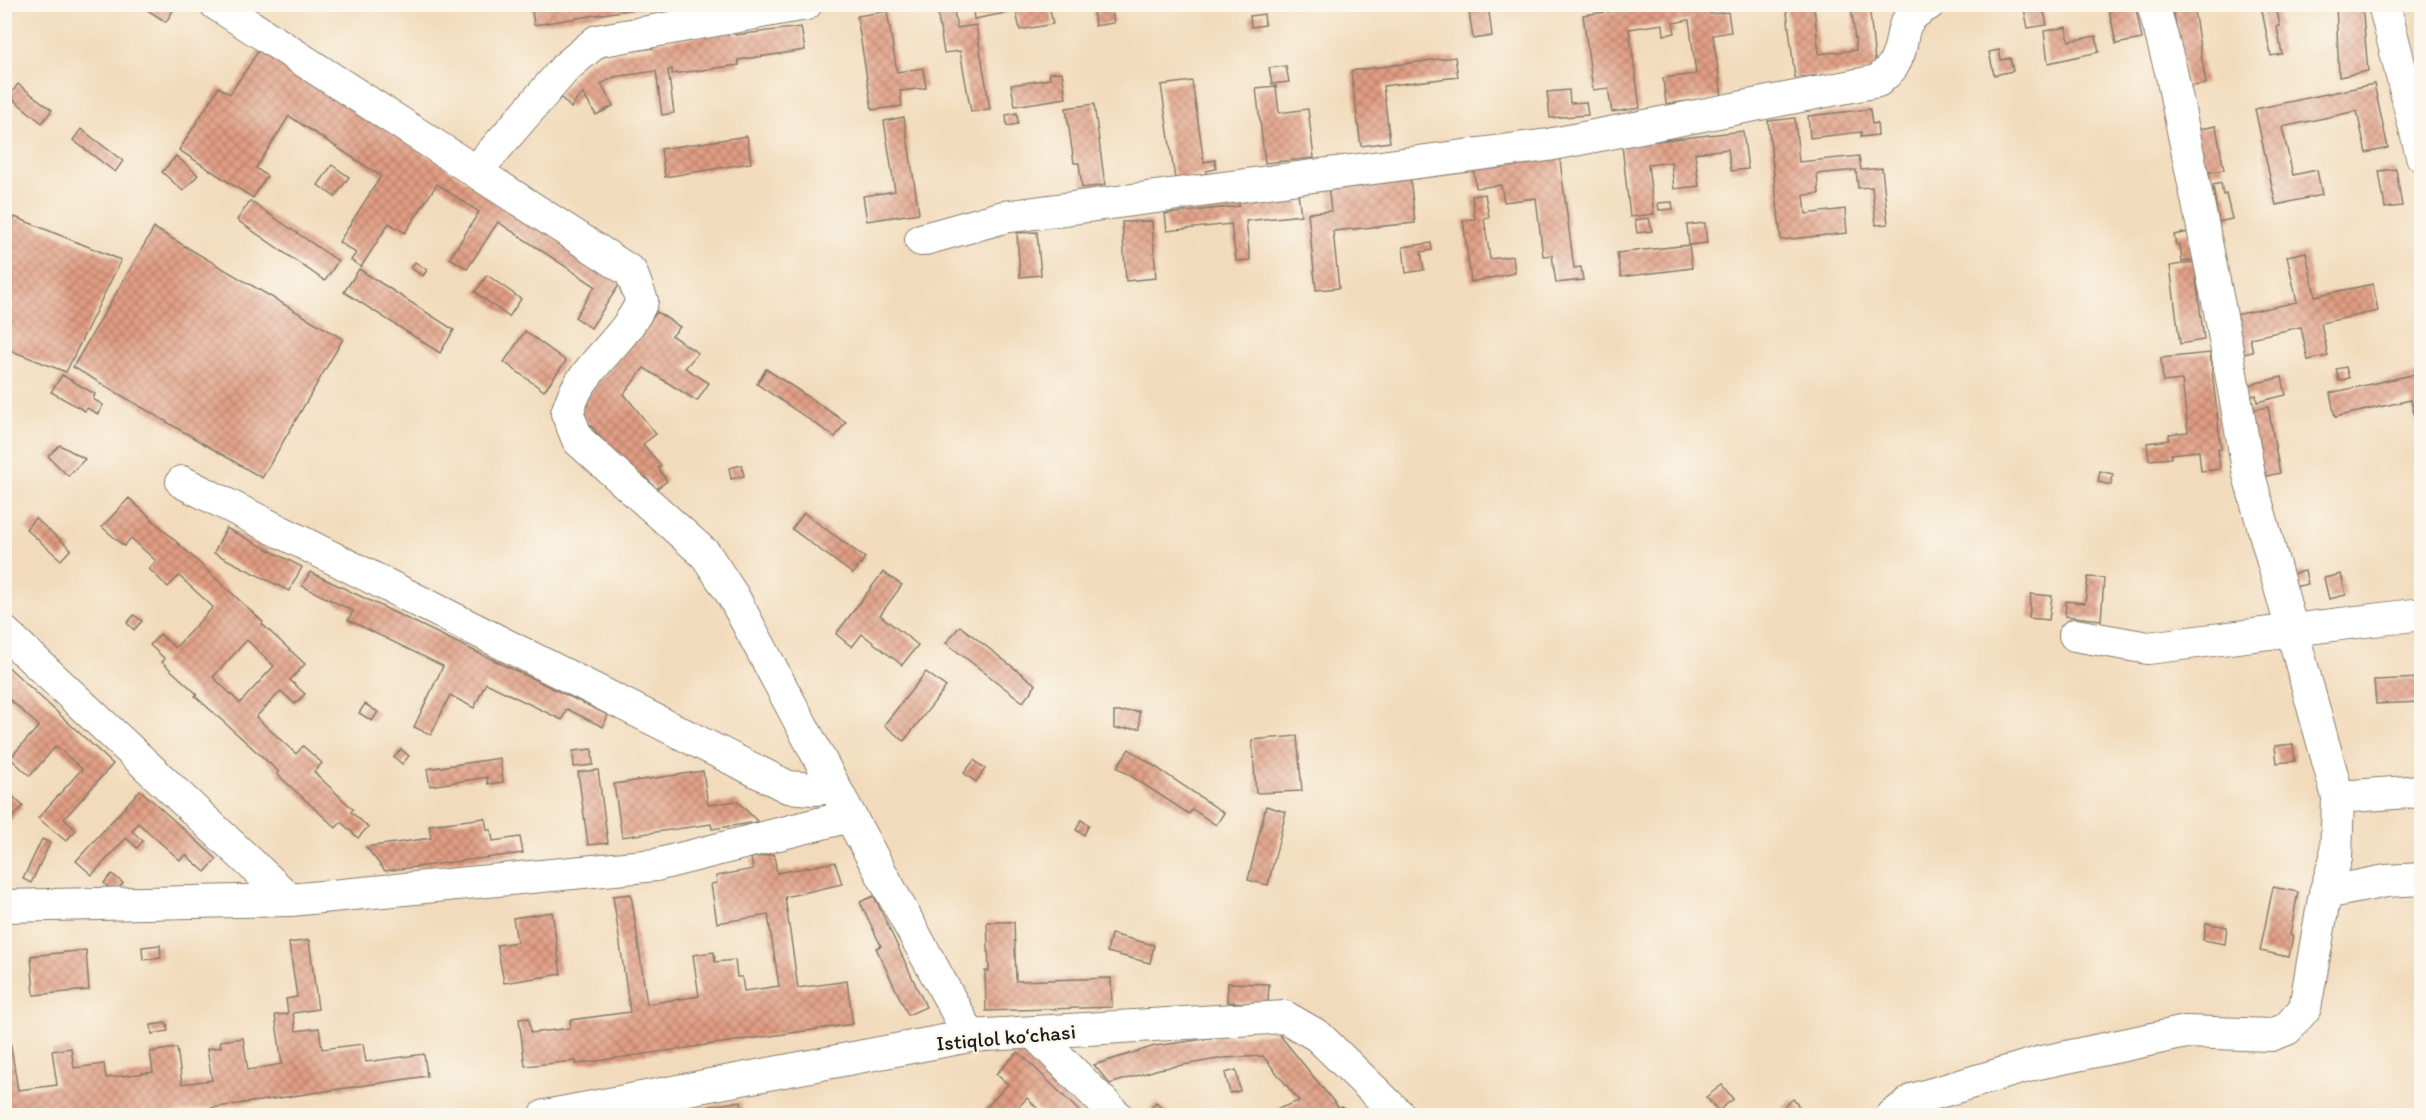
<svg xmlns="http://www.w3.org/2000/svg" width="2426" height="1120" font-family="Itim,sans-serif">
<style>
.building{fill:url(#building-cross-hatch);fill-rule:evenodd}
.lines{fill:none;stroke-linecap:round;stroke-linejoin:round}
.minor-casing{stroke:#877c6c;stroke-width:34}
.minor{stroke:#fff;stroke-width:32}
.labels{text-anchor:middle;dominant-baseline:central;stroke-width:4.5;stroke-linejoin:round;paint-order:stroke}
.street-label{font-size:21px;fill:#1c1c1c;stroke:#fbf7ec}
</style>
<defs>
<pattern id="building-cross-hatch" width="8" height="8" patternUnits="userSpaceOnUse" patternTransform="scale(1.5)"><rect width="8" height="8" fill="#e19d83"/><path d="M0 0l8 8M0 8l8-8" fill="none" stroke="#b67f6a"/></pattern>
</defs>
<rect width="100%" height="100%" fill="#fbf7ec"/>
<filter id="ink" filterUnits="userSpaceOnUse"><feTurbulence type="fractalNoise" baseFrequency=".0167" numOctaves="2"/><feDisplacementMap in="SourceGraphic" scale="12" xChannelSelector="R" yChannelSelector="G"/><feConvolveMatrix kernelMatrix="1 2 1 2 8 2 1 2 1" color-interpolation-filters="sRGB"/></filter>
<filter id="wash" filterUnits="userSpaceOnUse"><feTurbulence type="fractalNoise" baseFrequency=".008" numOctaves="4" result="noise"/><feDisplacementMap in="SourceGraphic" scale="24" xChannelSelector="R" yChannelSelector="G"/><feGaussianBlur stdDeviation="1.35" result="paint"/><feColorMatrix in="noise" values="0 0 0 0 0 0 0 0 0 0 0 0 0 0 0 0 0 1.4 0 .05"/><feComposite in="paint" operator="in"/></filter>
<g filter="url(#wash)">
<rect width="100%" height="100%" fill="#f2dbbc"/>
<g id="blocks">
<!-- building -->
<g class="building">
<path d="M 138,4 L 177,4 L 166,22 Z"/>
<path d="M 531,4 L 653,4 L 653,6 L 534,25 Z"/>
<path d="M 936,4 L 953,4 L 957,28 L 976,25 L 990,109 L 971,112 L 960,51 L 944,53 Z"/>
<path d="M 972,4 L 1049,4 L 1053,24 L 1020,30 L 1016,11 L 974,19 Z"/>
<path d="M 1092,4 L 1111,4 L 1114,23 L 1095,26 Z"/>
<path d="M 1468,4 L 1488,4 L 1492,36 L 1473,39 Z"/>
<path d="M 1645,4 L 1709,4 L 1710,14 L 1728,12 L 1731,32 L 1713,35 L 1722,97 L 1666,104 L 1663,78 L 1696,74 L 1689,20 L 1673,23 L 1675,33 L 1664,35 L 1663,24 L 1629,29 L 1640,108 L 1612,112 L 1608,88 L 1593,90 L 1583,15 L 1645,7 Z"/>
<path d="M 1786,4 L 1824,4 L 1814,7 L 1819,54 L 1856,50 L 1851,4 L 1869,4 L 1876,70 L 1795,78 Z"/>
<path d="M 2023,4 L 2055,4 L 2055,6 L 2043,8 L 2047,25 L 2028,28 Z"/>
<path d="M 2108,4 L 2135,4 L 2142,39 L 2116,44 Z"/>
<path d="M 2172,4 L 2193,4 L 2206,84 L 2187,87 Z"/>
<path d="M 2336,4 L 2362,4 L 2368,71 L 2339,77 Z"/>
<path d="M 2276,7 L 2280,26 L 2277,27 L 2282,54 L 2271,56 L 2262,11 Z"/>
<path d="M 887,11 L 897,72 L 923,68 L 926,88 L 900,91 L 902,106 L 872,110 L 857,16 Z"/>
<path d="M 1264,14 L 1265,25 L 1251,27 L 1250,16 Z"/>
<path d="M 801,27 L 805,50 L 738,60 L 739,65 L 672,74 L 672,69 L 668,70 L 674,113 L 662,115 L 656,71 L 614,77 L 601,84 L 613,106 L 596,115 L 583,94 L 577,99 L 571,108 L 558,94 L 589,62 L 611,54 L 653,48 L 652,43 L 734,32 L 735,35 Z"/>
<path d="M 2066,27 L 2069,41 L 2096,36 L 2099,52 L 2048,63 L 2044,31 Z"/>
<path d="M 261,47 L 621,282 L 591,328 L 575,317 L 595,286 L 498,222 L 467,269 L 450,258 L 479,212 L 437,184 L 405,233 L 389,223 L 361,267 L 351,260 L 356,253 L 339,242 L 381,176 L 289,116 L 256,168 L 267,176 L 253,198 L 179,150 L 219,87 L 230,94 Z"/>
<path d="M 1999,50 L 2001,60 L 2010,58 L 2013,71 L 1994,75 L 1989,52 Z"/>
<path d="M 1455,57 L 1458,77 L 1383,86 L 1390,142 L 1361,146 L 1351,71 Z"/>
<path d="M 1286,66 L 1289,82 L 1272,84 L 1269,68 Z"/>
<path d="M 1062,72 L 1066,98 L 1015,106 L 1011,85 L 1050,79 L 1049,73 Z"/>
<path d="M 1192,81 L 1204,162 L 1215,160 L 1216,169 L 1206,171 L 1206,174 L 1175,179 L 1161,85 Z"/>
<path d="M 18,84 L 52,110 L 42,123 L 9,96 Z"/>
<path d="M 2374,84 L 2388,148 L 2366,153 L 2357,111 L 2282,127 L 2293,175 L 2317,170 L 2322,195 L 2276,205 L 2255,109 Z"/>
<path d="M 1276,86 L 1279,113 L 1308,109 L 1314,158 L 1265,163 L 1256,88 Z"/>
<path d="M 1569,90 L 1570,103 L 1586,102 L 1588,115 L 1550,118 L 1547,92 Z"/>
<path d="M 1094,104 L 1105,185 L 1082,188 L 1079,163 L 1074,163 L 1066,108 Z"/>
<path d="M 1870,109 L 1872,124 L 1877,123 L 1878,135 L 1861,137 L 1861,132 L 1810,138 L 1808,116 Z"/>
<path d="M 1017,113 L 1018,124 L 1007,126 L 1006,115 Z"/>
<path d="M 904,117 L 919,213 L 867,221 L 863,196 L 895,191 L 884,121 Z"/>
<path d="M 1795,118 L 1799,162 L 1859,156 L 1861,170 L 1882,168 L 1888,224 L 1876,225 L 1872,187 L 1858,188 L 1856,170 L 1817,174 L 1819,194 L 1804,195 L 1806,214 L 1845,209 L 1847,233 L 1781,240 L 1768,121 Z"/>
<path d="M 2216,126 L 2224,170 L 2204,173 L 2195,130 Z"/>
<path d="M 81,129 L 123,161 L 115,172 L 73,140 Z"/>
<path d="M 1743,131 L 1748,169 L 1731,171 L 1728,149 L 1695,153 L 1699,186 L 1674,189 L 1671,162 L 1648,165 L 1654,214 L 1630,217 L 1622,145 Z"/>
<path d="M 747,136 L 751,163 L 665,177 L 661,149 Z"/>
<path d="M 1559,153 L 1574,268 L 1581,267 L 1583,280 L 1556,283 L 1552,255 L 1543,256 L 1536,198 L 1504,202 L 1501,185 L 1476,188 L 1473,165 Z"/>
<path d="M 176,156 L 198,175 L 183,191 L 162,172 Z"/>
<path d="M 332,165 L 349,177 L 335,197 L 318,185 Z"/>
<path d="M 2396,169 L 2402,206 L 2385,208 L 2379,171 Z"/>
<path d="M 1410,176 L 1415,223 L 1333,231 L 1339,288 L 1316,290 L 1308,213 L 1331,211 L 1328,185 Z"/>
<path d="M 2221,183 L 2223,195 L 2226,194 L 2232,219 L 2218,222 L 2213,185 Z"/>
<path d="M 1298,193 L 1301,215 L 1246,221 L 1250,260 L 1236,261 L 1231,224 L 1167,231 L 1165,214 L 1239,206 L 1239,199 Z"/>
<path d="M 1485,194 L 1489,217 L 1484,218 L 1490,259 L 1513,256 L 1515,273 L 1471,282 L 1463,220 L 1475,219 L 1472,196 Z"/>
<path d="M 250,201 L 338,261 L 325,281 L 237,220 Z"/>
<path d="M 1672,202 L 1673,209 L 1659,210 L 1658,203 Z"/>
<path d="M 15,217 L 121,260 L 66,372 L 4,348 L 4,241 Z"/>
<path d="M 1649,218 L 1652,231 L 1637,233 L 1635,220 Z"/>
<path d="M 1152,221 L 1156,278 L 1126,281 L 1122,222 Z"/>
<path d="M 1705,223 L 1707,243 L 1689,245 L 1692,268 L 1621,277 L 1617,253 L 1689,245 L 1687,225 Z"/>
<path d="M 154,228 L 343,339 L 262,478 L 73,367 Z"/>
<path d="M 1037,232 L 1041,275 L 1020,277 L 1017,233 Z"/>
<path d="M 2189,232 L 2193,260 L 2182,262 L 2180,245 L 2176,245 L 2174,235 Z"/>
<path d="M 1431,243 L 1432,250 L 1421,252 L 1424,270 L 1406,273 L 1403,247 Z"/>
<path d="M 2306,252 L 2315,296 L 2373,284 L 2378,311 L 2321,323 L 2328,356 L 2308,360 L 2301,327 L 2250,338 L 2253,352 L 2234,356 L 2225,317 L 2297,302 L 2287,256 Z"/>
<path d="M 415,262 L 427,270 L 423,276 L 411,268 Z"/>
<path d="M 2194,262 L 2204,340 L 2180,344 L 2170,266 Z"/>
<path d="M 359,269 L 454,330 L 440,353 L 344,292 Z"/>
<path d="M 487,275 L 521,299 L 509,317 L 475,292 Z"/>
<path d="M 657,312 L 680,327 L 672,336 L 698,353 L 685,368 L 709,383 L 697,401 L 644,368 L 624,394 L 656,434 L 643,444 L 661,466 L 658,468 L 667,481 L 656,489 L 646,477 L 638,483 L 577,409 Z"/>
<path d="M 525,331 L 566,361 L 544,391 L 504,362 Z"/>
<path d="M 2210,353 L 2221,449 L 2218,449 L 2220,469 L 2201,471 L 2199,451 L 2171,454 L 2171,458 L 2149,460 L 2147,443 L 2169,440 L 2169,434 L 2188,432 L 2182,380 L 2163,382 L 2161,358 Z"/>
<path d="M 2346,367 L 2349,378 L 2339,381 L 2336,369 Z"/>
<path d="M 766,369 L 846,422 L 835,437 L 757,384 Z"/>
<path d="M 2421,373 L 2421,425 L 2417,426 L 2411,400 L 2335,417 L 2330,393 Z"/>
<path d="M 62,375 L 95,394 L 93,399 L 103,405 L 98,414 L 87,408 L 85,411 L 51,392 Z"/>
<path d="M 2282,377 L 2286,395 L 2257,402 L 2256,395 L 2246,397 L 2244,386 Z"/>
<path d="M 2268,407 L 2280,473 L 2258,478 L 2246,411 Z"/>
<path d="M 60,445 L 85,459 L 68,476 L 48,456 Z"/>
<path d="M 742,465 L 744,476 L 731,479 L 729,468 Z"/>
<path d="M 2100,471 L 2113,474 L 2111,485 L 2098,482 Z"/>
<path d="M 129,498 L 263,622 L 262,624 L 305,664 L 290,680 L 305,694 L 295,704 L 281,691 L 256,717 L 296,754 L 303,746 L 322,763 L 314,772 L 353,809 L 351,812 L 368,827 L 358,838 L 341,822 L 336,828 L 277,774 L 279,772 L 195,696 L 197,694 L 162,662 L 165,659 L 150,645 L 160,634 L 175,648 L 213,607 L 179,576 L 168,587 L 149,569 L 156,561 L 131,538 L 124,546 L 102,527 ZM 247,640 L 274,666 L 240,703 L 213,677 Z"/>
<path d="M 804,513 L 865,558 L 853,574 L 792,529 Z"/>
<path d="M 35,518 L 71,549 L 61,560 L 26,529 Z"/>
<path d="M 226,528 L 302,567 L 289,591 L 214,553 Z"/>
<path d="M 2305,571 L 2308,584 L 2294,587 L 2292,574 Z"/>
<path d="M 310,572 L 608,715 L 603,727 L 567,709 L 562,720 L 486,683 L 474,708 L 450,695 L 431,735 L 414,727 L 443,666 L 348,620 L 353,611 L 302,586 Z"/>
<path d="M 883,572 L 902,585 L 880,615 L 918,645 L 902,665 L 862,634 L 852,647 L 836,634 Z"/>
<path d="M 2341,574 L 2346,595 L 2329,599 L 2324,578 Z"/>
<path d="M 2088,577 L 2104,578 L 2101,620 L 2065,616 L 2066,601 L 2085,603 Z"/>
<path d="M 2031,594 L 2052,596 L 2049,620 L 2029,618 Z"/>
<path d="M 134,615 L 142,621 L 134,630 L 127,623 Z"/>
<path d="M 960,626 L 1036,685 L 1023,702 L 946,643 Z"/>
<path d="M 4,663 L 113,764 L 64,819 L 76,830 L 66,841 L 38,818 L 82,769 L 56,746 L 30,776 L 10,758 L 39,726 L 8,698 L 4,701 Z"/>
<path d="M 926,672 L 946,687 L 904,741 L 884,725 Z"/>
<path d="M 2421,678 L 2421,702 L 2376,704 L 2374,680 Z"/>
<path d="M 365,704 L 378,712 L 372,721 L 359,713 Z"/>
<path d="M 1139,711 L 1140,728 L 1114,729 L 1114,712 Z"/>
<path d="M 1297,736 L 1302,791 L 1256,793 L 1252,740 Z"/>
<path d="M 2293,744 L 2295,761 L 2277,763 L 2275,746 Z"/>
<path d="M 401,749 L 409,756 L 402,764 L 394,757 Z"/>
<path d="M 592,749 L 593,765 L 574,767 L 573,751 Z"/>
<path d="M 1129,749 L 1224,813 L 1216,825 L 1192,809 L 1189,814 L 1117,767 Z"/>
<path d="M 500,758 L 503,782 L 488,784 L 487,777 L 430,786 L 427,769 Z"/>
<path d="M 974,760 L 985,769 L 976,782 L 964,773 Z"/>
<path d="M 598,770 L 608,843 L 588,845 L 578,772 Z"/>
<path d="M 703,771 L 708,805 L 737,801 L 758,822 L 712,829 L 711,824 L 622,837 L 614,784 Z"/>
<path d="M 140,790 L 217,859 L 205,872 L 186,855 L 180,860 L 138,823 L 132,831 L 143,841 L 137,848 L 126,838 L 92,875 L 76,861 Z"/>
<path d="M 9,793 L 23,806 L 4,827 L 4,798 Z"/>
<path d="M 1266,806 L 1286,812 L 1268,885 L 1248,880 Z"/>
<path d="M 485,818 L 487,830 L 491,830 L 493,841 L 520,837 L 523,853 L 385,871 L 366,847 L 431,838 L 429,825 Z"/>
<path d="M 1081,820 L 1089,825 L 1084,835 L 1076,830 Z"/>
<path d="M 42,839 L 50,843 L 31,883 L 23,879 Z"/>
<path d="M 774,854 L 777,873 L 835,862 L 842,884 L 785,897 L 798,988 L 847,981 L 853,1024 L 576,1064 L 576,1061 L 525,1066 L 519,1019 L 529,1018 L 531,1033 L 571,1028 L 570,1020 L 630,1012 L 613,896 L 631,894 L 647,1004 L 699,996 L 693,955 L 714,952 L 715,962 L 735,960 L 737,977 L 742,977 L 744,991 L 779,986 L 768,915 L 717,923 L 711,884 L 717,883 L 716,876 L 753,869 L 751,858 Z"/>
<path d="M 112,874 L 123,883 L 114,893 L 104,883 Z"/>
<path d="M 2273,887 L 2298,892 L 2290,935 L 2293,936 L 2289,957 L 2260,951 Z"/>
<path d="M 874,896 L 926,1007 L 908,1015 L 876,948 L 881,946 L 860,902 Z"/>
<path d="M 552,912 L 561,974 L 504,983 L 497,945 L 517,942 L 513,918 Z"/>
<path d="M 987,922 L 1014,922 L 1016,981 L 1111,978 L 1112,1007 L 986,1011 L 985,971 L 989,971 Z"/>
<path d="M 2206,923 L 2227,927 L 2225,944 L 2203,940 Z"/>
<path d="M 1111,934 L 1154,945 L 1150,963 L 1107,952 Z"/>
<path d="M 309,940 L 318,1009 L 293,1013 L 296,1031 L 319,1028 L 322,1049 L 363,1044 L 366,1062 L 424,1054 L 427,1076 L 157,1116 L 4,1116 L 4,1035 L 9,1035 L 18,1090 L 57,1085 L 52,1051 L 71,1048 L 74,1068 L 104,1064 L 106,1078 L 153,1072 L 150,1052 L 177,1048 L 182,1084 L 212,1080 L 207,1049 L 221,1047 L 220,1041 L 243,1038 L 248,1070 L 282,1064 L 275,1015 L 288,1014 L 286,999 L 297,997 L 289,943 Z"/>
<path d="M 160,945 L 161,958 L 143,960 L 142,947 Z"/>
<path d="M 86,950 L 89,990 L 34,995 L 31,956 Z"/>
<path d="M 1228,983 L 1269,984 L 1268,1004 L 1227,1002 Z"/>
<path d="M 167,1023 L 168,1031 L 152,1034 L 151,1025 Z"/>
<path d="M 1278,1033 L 1339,1108 L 1342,1107 L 1356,1116 L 1259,1116 L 1299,1101 L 1263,1056 L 1224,1058 L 1159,1069 L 1110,1084 L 1094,1065 L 1155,1046 L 1219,1037 Z"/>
<path d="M 1018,1052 L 1029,1062 L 1084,1116 L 1045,1116 L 1027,1098 L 1010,1116 L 978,1116 L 1008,1084 L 996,1074 Z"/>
<path d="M 1236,1070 L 1240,1091 L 1230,1093 L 1225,1073 Z"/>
<path d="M 1722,1085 L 1733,1099 L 1718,1111 L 1706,1097 Z"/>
<path d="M 1793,1099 L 1807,1116 L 1773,1116 Z"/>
<path d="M 741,1101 L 743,1116 L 695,1116 L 694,1109 Z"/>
<path d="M 1156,1102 L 1171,1116 L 1148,1116 L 1146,1113 Z"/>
</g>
</g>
</g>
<g filter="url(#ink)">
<use href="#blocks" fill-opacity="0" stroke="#877c6c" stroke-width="1.5"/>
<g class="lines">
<defs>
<g id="minor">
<path d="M 216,4 L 631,272 L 642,301 C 627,336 597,356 578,387 C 573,395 570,405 567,413 L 578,440 L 706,555 L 733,596 L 850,816"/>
<path d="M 2153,4 L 2171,71 L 2220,311 L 2249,475 L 2338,797"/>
<path d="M 2384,4 L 2422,156"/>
<path d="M 477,170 L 566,67 L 597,41 L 806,4"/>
<path d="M 921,240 L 1004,217 L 1548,145 L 1878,81 C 1883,76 1888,72 1892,67 C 1911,38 1890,25 1929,4"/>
<path d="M 182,482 L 788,787 L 813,789 L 834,787"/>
<path d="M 4,632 L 290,900"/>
<path d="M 2075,635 L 2148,648 L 2422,614"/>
<path d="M 2325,893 L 2386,881 L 2422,879"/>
<path d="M 4,906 L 290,900 L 656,865 L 850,816 L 970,1036"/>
<path d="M 1034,1033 L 1117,1116"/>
<path d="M 545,1116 L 970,1036 L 1285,1017 L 1318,1036 L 1400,1116"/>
<path d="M 1892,1116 L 1915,1099 L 2038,1063 L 2186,1032 L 2271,1035 L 2287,1029 L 2305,1008 L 2325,893 L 2336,858 L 2338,797 L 2422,791"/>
</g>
</defs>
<!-- minor casing -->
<use href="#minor" class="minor-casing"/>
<!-- minor -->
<use href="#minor" class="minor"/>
</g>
</g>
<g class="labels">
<!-- street labels -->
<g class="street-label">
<text transform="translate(1006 1037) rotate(-5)">Istiqlol koʻchasi</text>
</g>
</g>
<!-- margin -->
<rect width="2426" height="1120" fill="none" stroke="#fbf7ec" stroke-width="24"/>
</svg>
